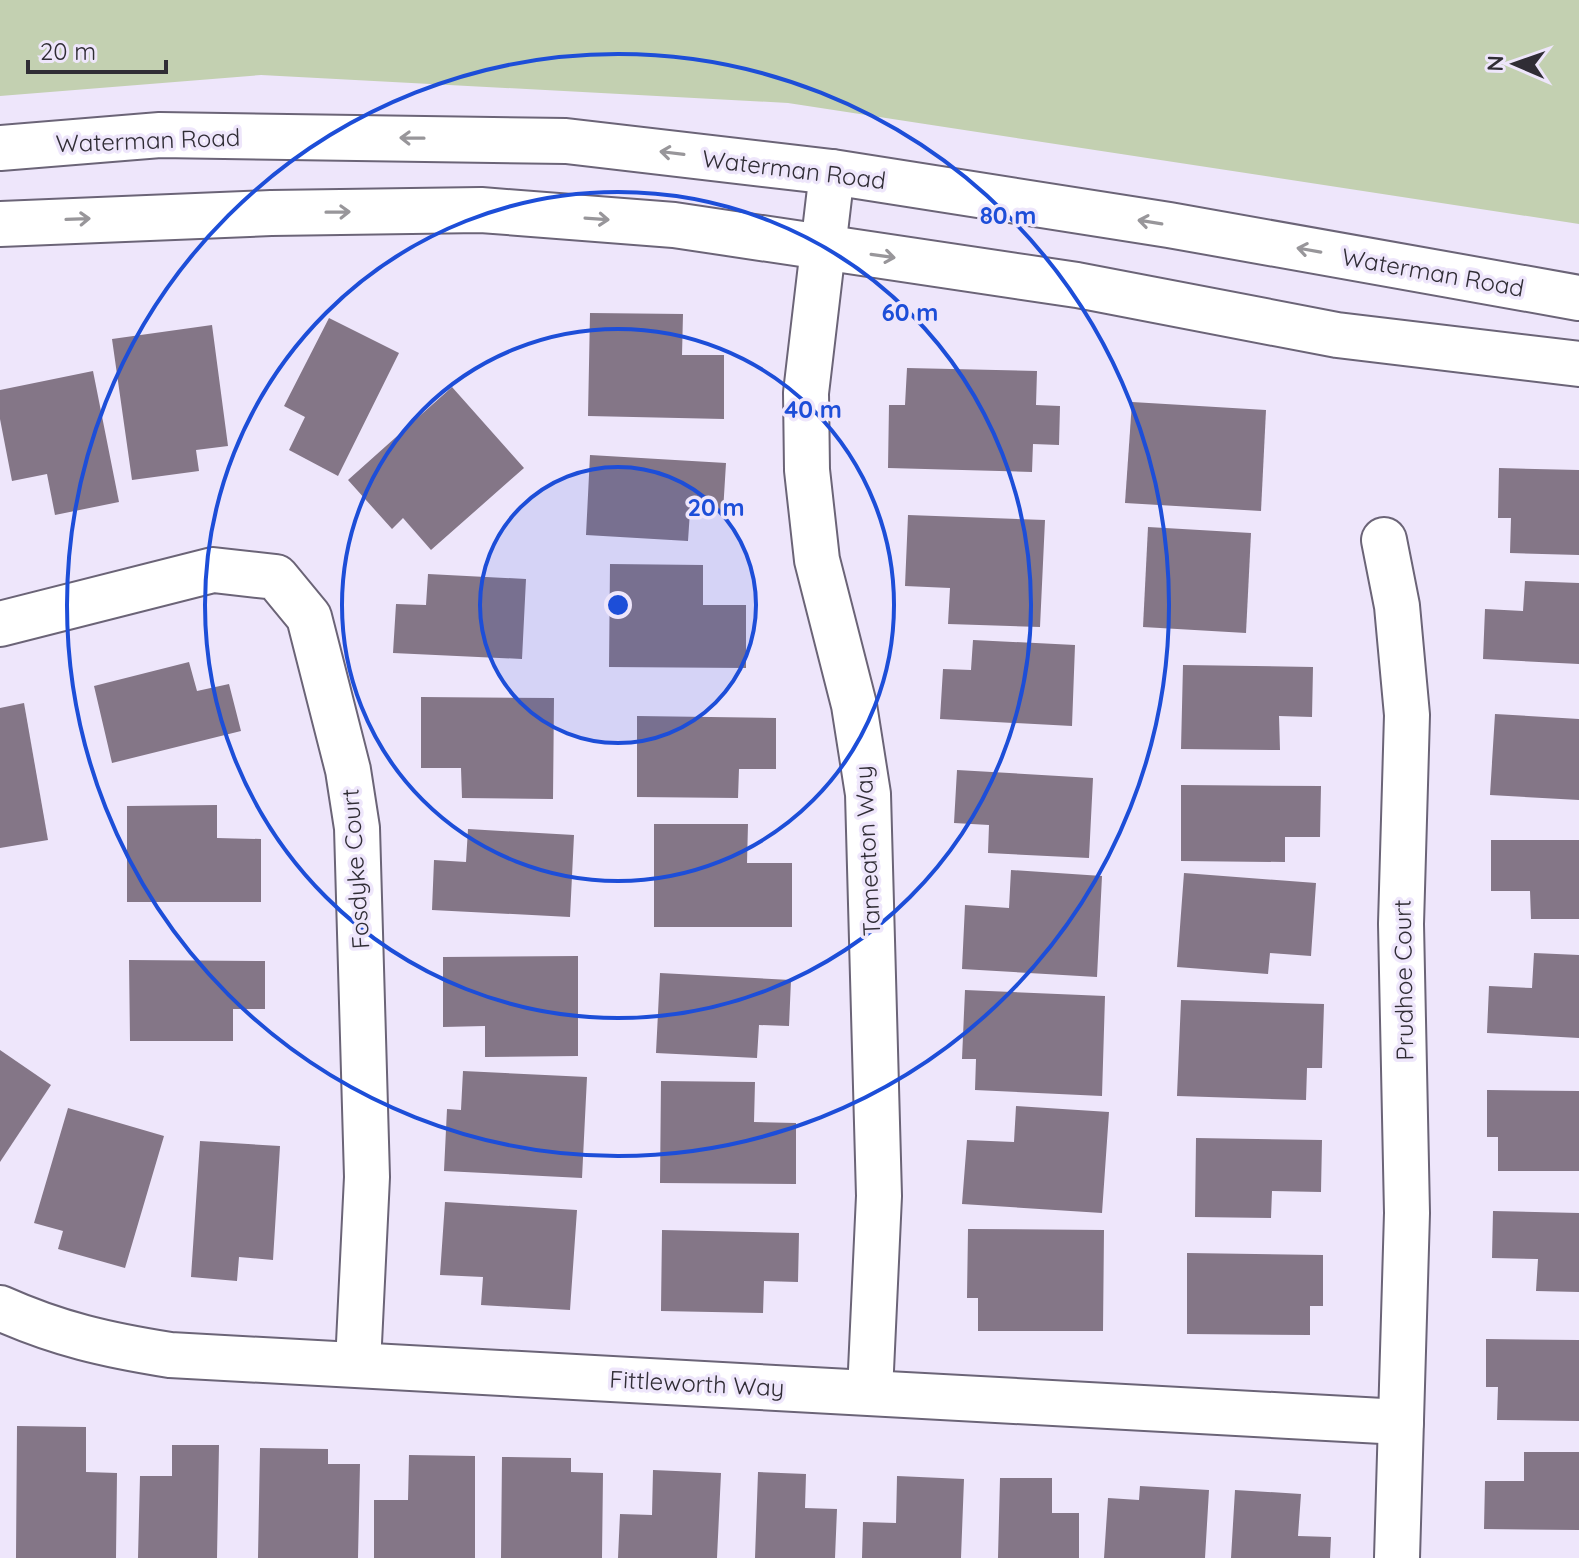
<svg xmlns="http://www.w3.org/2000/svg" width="1579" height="1558" font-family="Quicksand,sans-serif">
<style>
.green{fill:#c3d0b1}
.building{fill:#847687}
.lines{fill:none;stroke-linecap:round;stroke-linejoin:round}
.street-casing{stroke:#6b6477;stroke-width:48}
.secondary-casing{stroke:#6b6477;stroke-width:48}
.street{stroke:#fff;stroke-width:44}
.secondary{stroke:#fff;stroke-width:44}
.oneway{stroke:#98969a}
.ring{fill:none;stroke:#1d4ed8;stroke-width:4}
.labels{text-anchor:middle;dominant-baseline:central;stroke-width:7;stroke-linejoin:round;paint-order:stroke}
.street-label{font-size:24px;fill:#302d35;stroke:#eee6fb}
.centre{fill:#1d4ed8;stroke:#eee6fb;stroke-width:4}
.ring-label{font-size:24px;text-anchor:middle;font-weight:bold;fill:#1d4ed8;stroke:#eee6fb;stroke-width:7;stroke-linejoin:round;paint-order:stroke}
</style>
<rect width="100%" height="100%" fill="#eee6fb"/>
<!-- green -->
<path class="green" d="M 0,0 L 1579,0 L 1579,224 L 788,103 L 261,75 L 0,96 Z"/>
<!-- building -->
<g class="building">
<path d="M 590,313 L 683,314 L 682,355 L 724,355 L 724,419 L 588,416 Z"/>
<path d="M 329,318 L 399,353 L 338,476 L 289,450 L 305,417 L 284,406 Z"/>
<path d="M 212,325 L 228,446 L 196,450 L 199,471 L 132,480 L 112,339 Z"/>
<path d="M 907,368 L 1037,371 L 1036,405 L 1060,406 L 1059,445 L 1033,444 L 1032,472 L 888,468 L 889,405 L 905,405 Z"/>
<path d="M 93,371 L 119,502 L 55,515 L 47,474 L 12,481 L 0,419 L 0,390 Z"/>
<path d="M 452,387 L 524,468 L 431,550 L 403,518 L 392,529 L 348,480 Z"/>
<path d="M 1132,402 L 1266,410 L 1261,511 L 1125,503 Z"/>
<path d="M 590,455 L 726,463 L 723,512 L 690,511 L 688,541 L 586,535 Z"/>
<path d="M 1499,468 L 1579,470 L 1579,555 L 1510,553 L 1511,518 L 1498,518 Z"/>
<path d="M 908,515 L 1045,520 L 1040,627 L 948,624 L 950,588 L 905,586 Z"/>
<path d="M 1148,527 L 1251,533 L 1246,633 L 1143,627 Z"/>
<path d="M 610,564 L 703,565 L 703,605 L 746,605 L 746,668 L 609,667 Z"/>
<path d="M 428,574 L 526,579 L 522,659 L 393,653 L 396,604 L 426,605 Z"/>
<path d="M 1525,581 L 1579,583 L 1579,664 L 1483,659 L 1485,609 L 1523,611 Z"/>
<path d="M 973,640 L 1075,645 L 1072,726 L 940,719 L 943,669 L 971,670 Z"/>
<path d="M 189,662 L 197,691 L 229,684 L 241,731 L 112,763 L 94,686 Z"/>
<path d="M 1183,665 L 1313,667 L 1312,717 L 1279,716 L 1280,750 L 1181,749 Z"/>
<path d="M 421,697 L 554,698 L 553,799 L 462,798 L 461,768 L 421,768 Z"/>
<path d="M 24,703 L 48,840 L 0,848 L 0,708 Z"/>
<path d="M 1495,714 L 1579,719 L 1579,800 L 1490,795 Z"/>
<path d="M 637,716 L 776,718 L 776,769 L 739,769 L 738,798 L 637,797 Z"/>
<path d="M 957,770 L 1093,778 L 1089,858 L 988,853 L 989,825 L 954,823 Z"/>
<path d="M 1181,785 L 1321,786 L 1320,837 L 1285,837 L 1285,862 L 1181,861 Z"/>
<path d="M 217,805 L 217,838 L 261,839 L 261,902 L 127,902 L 127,806 Z"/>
<path d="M 654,824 L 748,824 L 747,863 L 792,863 L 792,927 L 654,927 Z"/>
<path d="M 468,829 L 574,835 L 570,917 L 432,910 L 434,860 L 466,862 Z"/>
<path d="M 1491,840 L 1579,840 L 1579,919 L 1531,919 L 1530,891 L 1491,891 Z"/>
<path d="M 1011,870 L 1102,876 L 1097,977 L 962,969 L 965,905 L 1009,908 Z"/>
<path d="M 1184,873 L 1316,883 L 1311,956 L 1270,953 L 1268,974 L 1177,967 Z"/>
<path d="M 1534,953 L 1579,955 L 1579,1038 L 1487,1033 L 1489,986 L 1532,988 Z"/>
<path d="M 578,956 L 578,1056 L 485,1057 L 485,1026 L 443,1027 L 443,957 Z"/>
<path d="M 129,960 L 265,961 L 265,1009 L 233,1009 L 233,1041 L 130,1041 Z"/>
<path d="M 660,973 L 791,980 L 789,1026 L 759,1025 L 757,1058 L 656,1053 Z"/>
<path d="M 965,990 L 1105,996 L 1102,1096 L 975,1090 L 976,1059 L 962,1059 Z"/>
<path d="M 1181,1000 L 1324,1004 L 1322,1068 L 1307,1068 L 1306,1100 L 1177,1096 Z"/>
<path d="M 0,1050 L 51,1085 L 0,1162 Z"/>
<path d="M 463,1071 L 587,1077 L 582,1178 L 444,1171 L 447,1109 L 461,1110 Z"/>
<path d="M 661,1081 L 755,1082 L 754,1122 L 796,1123 L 796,1184 L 660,1183 Z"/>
<path d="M 1487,1090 L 1579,1091 L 1579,1171 L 1498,1171 L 1498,1137 L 1487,1137 Z"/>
<path d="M 1016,1106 L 1109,1112 L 1102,1213 L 962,1204 L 967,1140 L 1014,1142 Z"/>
<path d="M 68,1108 L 164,1136 L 125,1268 L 58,1249 L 63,1231 L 34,1223 Z"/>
<path d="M 1196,1138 L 1322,1140 L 1321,1192 L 1272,1191 L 1271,1218 L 1195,1217 Z"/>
<path d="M 200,1141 L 280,1146 L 273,1260 L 239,1257 L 237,1281 L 191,1277 Z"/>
<path d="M 445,1202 L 577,1210 L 570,1310 L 481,1305 L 483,1277 L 440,1275 Z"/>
<path d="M 1493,1211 L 1579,1213 L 1579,1292 L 1536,1291 L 1538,1259 L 1492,1258 Z"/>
<path d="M 968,1229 L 1104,1230 L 1103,1331 L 978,1331 L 978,1298 L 967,1298 Z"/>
<path d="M 662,1230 L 799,1233 L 798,1282 L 764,1281 L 763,1313 L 661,1311 Z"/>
<path d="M 1187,1253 L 1323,1255 L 1323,1306 L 1310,1306 L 1310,1335 L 1187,1334 Z"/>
<path d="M 1486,1339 L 1579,1340 L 1579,1421 L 1497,1420 L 1498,1387 L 1486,1387 Z"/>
<path d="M 17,1426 L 86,1427 L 86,1472 L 117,1473 L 116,1558 L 16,1558 Z"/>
<path d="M 172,1445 L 219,1445 L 217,1558 L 138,1558 L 140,1476 L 172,1476 Z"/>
<path d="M 260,1448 L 328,1449 L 328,1464 L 360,1464 L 358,1558 L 258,1558 Z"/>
<path d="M 1524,1452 L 1579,1452 L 1579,1530 L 1484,1529 L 1485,1481 L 1524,1481 Z"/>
<path d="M 409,1455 L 475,1456 L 475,1558 L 374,1558 L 374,1500 L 408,1500 Z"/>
<path d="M 502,1457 L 571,1458 L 571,1472 L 603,1473 L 602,1558 L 501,1558 Z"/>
<path d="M 653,1470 L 721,1473 L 717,1558 L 618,1558 L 620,1514 L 652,1515 Z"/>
<path d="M 758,1472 L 806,1474 L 805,1508 L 837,1509 L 835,1558 L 755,1558 Z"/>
<path d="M 897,1476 L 964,1479 L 961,1558 L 862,1558 L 863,1522 L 896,1523 Z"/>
<path d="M 1000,1478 L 1052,1478 L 1052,1513 L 1079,1513 L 1079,1558 L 998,1558 Z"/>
<path d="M 1140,1486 L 1209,1490 L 1205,1558 L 1104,1558 L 1108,1498 L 1139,1500 Z"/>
<path d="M 1235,1490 L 1301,1494 L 1298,1536 L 1331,1537 L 1330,1558 L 1231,1558 Z"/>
</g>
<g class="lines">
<defs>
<g id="street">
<path d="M 832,172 L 806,393 L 807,470 L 817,560 L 854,705 L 868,794 L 879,1196 L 870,1392"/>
<path d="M 1384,540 L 1397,606 L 1407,715 L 1401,924 L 1407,1213 L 1397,1558"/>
<path d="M 0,624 L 213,570 L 276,577 L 309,617 L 348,770 L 357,828 L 367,1177 L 358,1364"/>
<path d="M 0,1308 C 58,1334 107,1345 170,1355 L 1401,1422"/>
</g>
<g id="secondary">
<path d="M 0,148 L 160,135 L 566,141 L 832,172 L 1169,225 L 1579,298"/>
<path d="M 0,224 L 271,213 L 481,210 L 674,225 L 1077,285 L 1337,335 L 1579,364"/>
</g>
</defs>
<!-- street casing -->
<use href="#street" class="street-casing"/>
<!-- secondary casing -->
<use href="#secondary" class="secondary-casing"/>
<!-- street -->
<use href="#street" class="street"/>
<!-- secondary -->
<use href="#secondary" class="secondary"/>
</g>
<!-- one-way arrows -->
<defs><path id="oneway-shaft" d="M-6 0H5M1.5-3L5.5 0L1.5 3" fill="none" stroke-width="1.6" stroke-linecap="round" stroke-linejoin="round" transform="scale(2)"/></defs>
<g class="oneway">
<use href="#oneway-shaft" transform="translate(412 138) rotate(-179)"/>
<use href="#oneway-shaft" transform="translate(672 153) rotate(-173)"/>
<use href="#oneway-shaft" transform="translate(338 212) rotate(-1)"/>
<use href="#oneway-shaft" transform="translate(78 219) rotate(-2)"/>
<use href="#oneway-shaft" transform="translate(597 219) rotate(4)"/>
<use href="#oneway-shaft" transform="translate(1150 222) rotate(-171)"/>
<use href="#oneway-shaft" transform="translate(1309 250) rotate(-170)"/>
<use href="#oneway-shaft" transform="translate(883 256) rotate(8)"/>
</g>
<!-- distance rings -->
<circle cx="618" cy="605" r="138" fill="#1d4ed8" fill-opacity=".12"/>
<g class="ring">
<circle cx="618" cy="605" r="138"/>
<circle cx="618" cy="605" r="276"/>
<circle cx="618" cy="605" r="413"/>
<circle cx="618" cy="605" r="551"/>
</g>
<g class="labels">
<!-- street labels -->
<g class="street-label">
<text transform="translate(148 140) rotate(-2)">Waterman Road</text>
<text transform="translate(794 169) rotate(7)">Waterman Road</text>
<text transform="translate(1433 272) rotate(10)">Waterman Road</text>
<text transform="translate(867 851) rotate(-93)">Tameaton Way</text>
<text transform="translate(355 869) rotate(-94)">Fosdyke Court</text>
<text transform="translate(1403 980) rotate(-91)">Prudhoe Court</text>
<text transform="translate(697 1383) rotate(3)">Fittleworth Way</text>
</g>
</g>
<circle cx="618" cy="605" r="12" class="centre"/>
<g class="ring-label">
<text x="1008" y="224">80 m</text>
<text x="910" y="321">60 m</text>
<text x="813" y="418">40 m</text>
<text x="716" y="516">20 m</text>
</g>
<!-- north arrow -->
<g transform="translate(1515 64) rotate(272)" stroke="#eee6fb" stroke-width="6" paint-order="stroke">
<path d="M0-6L14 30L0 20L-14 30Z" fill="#302d35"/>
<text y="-12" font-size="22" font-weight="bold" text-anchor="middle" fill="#302d35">N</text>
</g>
<!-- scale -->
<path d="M28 60v12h138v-12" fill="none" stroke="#302d35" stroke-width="4"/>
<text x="40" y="60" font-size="24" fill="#302d35" stroke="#eee6fb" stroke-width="6" paint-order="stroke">20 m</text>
</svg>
